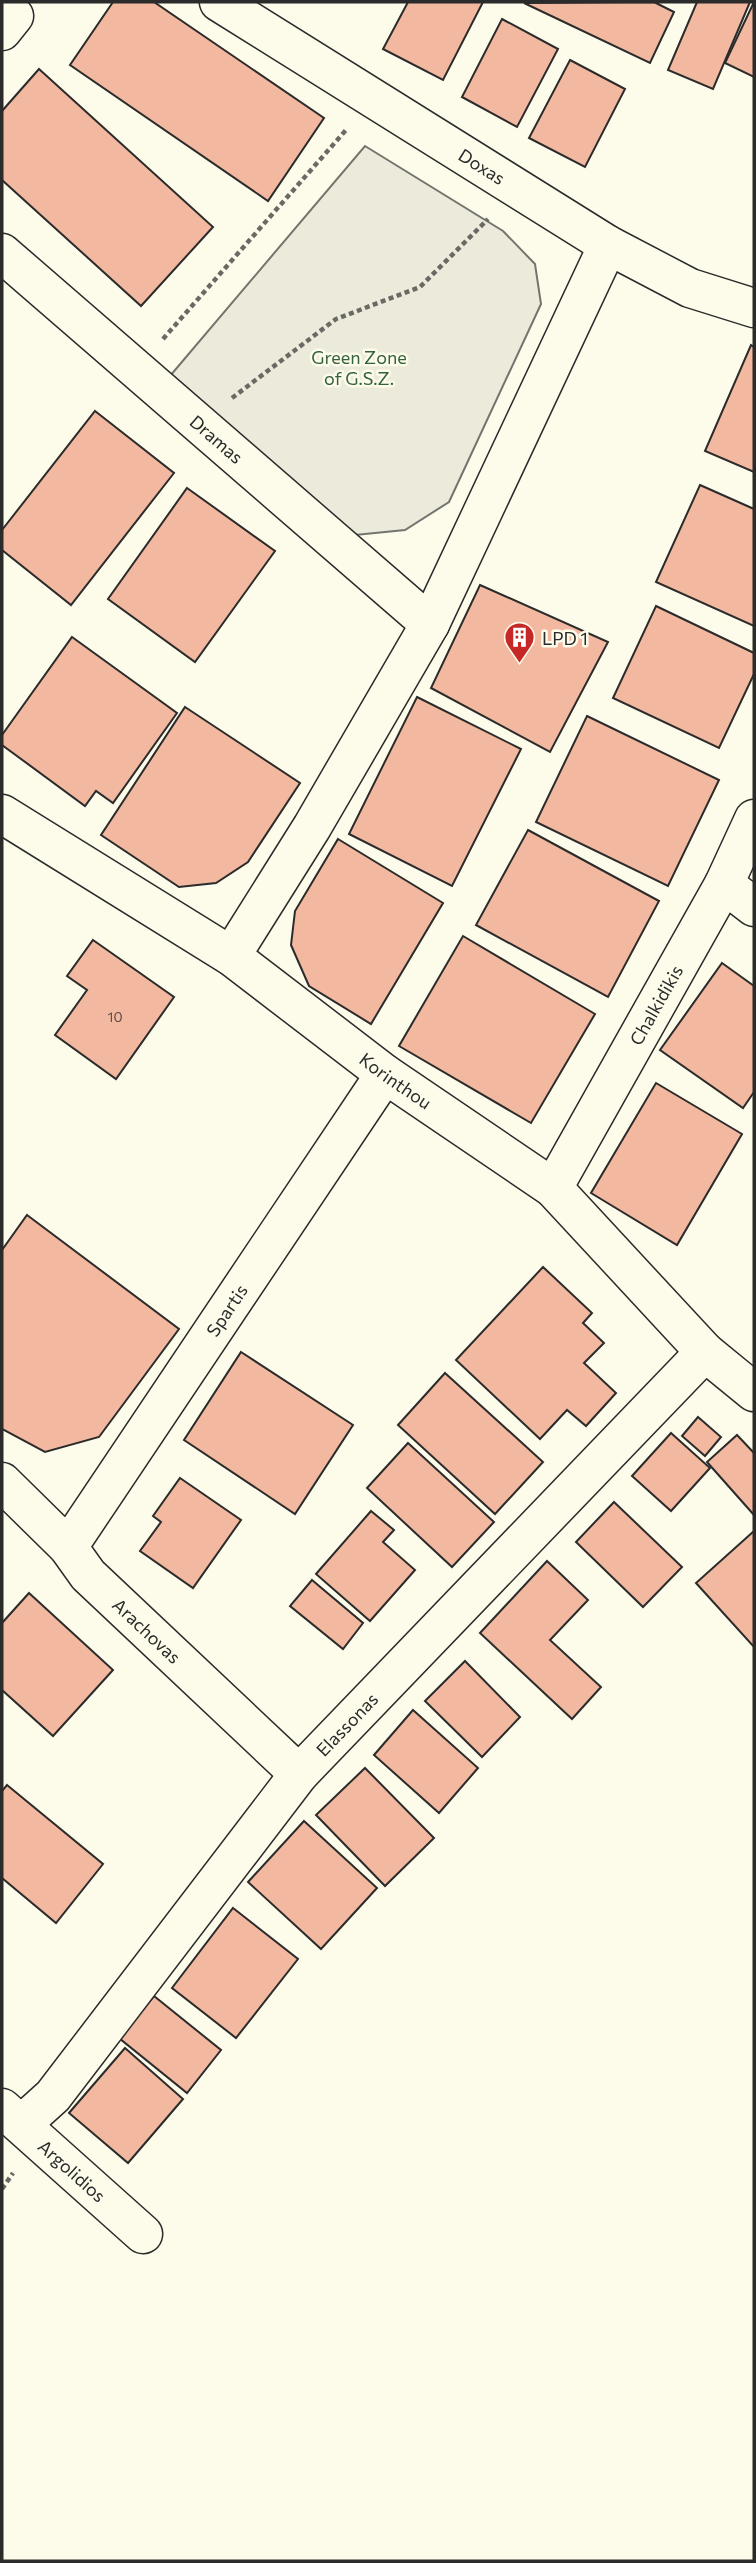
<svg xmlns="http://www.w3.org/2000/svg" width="756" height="2563" font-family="Commissioner,sans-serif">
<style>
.green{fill:#ecebdb;stroke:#74746e;stroke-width:2}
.building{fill:#f2b8a0;stroke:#2b2b2b;stroke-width:2}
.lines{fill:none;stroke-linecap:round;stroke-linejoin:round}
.minor-casing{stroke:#2b2b2b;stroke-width:41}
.path{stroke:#6a6964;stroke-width:4.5;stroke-dasharray:5 3.5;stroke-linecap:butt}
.minor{stroke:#fdfbea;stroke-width:38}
.labels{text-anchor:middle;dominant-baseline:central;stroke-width:5;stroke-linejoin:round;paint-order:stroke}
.number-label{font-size:14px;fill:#5d4e48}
.street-label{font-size:18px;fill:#2b2b2b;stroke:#fdfbea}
.park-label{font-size:18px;fill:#34623c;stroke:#fdfbea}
.poi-label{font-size:18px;fill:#2b2b2b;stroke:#fdfbea;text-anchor:start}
</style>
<rect width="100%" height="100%" fill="#fdfbea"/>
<!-- green -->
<path class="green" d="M 365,146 L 503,231 L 535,264 L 541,304 L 449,502 L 405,530 L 355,535 L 170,376 Z"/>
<!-- building -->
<g class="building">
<path d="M 113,2 L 154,2 L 324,118 L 268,201 L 70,65 Z"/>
<path d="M 408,2 L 483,2 L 443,80 L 383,49 Z"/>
<path d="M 654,2 L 674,12 L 650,63 L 524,3 Z"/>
<path d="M 697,2 L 750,2 L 713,89 L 668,70 Z"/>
<path d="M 754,2 L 754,77 L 725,63 Z"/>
<path d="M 502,19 L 558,49 L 517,127 L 462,97 Z"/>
<path d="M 570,60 L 625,89 L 585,167 L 529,138 Z"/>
<path d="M 39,69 L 213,227 L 141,306 L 2,180 L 2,111 Z"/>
<path d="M 751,345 L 754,347 L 754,472 L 705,451 Z"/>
<path d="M 95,411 L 174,473 L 71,605 L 2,550 L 2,530 Z"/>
<path d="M 700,485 L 754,509 L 754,626 L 656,582 Z"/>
<path d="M 187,488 L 275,551 L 195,662 L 108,599 Z"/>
<path d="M 480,585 L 608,642 L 550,752 L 431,688 Z"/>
<path d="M 656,606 L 754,653 L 754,674 L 719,748 L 613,698 Z"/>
<path d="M 72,637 L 177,713 L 113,803 L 96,791 L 85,806 L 2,745 L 2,735 Z"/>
<path d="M 417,697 L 521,749 L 452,886 L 349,834 Z"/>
<path d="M 185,707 L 300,783 L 248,862 L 216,883 L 179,887 L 101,835 Z"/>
<path d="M 587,716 L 719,780 L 668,886 L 536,822 Z"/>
<path d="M 528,830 L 659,901 L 608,997 L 476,925 Z"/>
<path d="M 338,839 L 443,903 L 371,1024 L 309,986 L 291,945 L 295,911 Z"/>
<path d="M 463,936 L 595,1014 L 531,1123 L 399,1046 Z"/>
<path d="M 93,940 L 174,997 L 116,1079 L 55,1035 L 87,990 L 67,976 Z"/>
<path d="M 722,963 L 754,986 L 754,1092 L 743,1108 L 660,1050 Z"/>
<path d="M 656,1083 L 742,1134 L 677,1245 L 591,1193 Z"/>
<path d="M 27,1215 L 179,1329 L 99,1437 L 45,1452 L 2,1429 L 2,1250 Z"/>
<path d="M 543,1267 L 592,1313 L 583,1323 L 604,1343 L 584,1363 L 616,1393 L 586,1426 L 567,1410 L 540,1439 L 456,1360 Z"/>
<path d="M 241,1352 L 353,1425 L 295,1514 L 184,1440 Z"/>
<path d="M 445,1373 L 543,1462 L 495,1514 L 398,1425 Z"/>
<path d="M 698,1417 L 721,1437 L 705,1456 L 682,1436 Z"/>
<path d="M 671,1433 L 710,1468 L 671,1511 L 632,1476 Z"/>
<path d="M 737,1435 L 754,1453 L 754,1515 L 707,1462 Z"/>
<path d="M 408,1443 L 494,1522 L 452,1567 L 367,1488 Z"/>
<path d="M 180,1478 L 241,1520 L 193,1588 L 140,1551 L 161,1522 L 153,1516 Z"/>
<path d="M 614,1502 L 682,1567 L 643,1607 L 576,1542 Z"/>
<path d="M 371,1511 L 394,1530 L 383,1542 L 415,1570 L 370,1621 L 316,1574 Z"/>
<path d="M 754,1531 L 754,1647 L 696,1583 Z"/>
<path d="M 547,1561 L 588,1600 L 550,1640 L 601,1687 L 572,1719 L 480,1633 Z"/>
<path d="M 312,1580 L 363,1623 L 343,1649 L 290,1606 Z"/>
<path d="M 29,1593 L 113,1670 L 53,1736 L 2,1690 L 2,1623 Z"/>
<path d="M 465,1661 L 520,1717 L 482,1757 L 425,1701 Z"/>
<path d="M 413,1710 L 478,1768 L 439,1813 L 374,1755 Z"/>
<path d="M 365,1768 L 434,1838 L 385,1886 L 316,1815 Z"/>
<path d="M 7,1785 L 103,1864 L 56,1923 L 2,1878 L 2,1791 Z"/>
<path d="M 304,1821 L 377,1888 L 321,1949 L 248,1882 Z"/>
<path d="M 233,1908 L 298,1959 L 236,2038 L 172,1988 Z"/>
<path d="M 154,1996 L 221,2050 L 187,2093 L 119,2038 Z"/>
<path d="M 125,2048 L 183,2099 L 128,2163 L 69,2113 Z"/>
</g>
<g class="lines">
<defs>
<g id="minor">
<path id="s1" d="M 219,2 L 608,245 L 690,288 L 754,308"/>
<path d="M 2,31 L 14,16"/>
<path id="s2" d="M 2,253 L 430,624"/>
<path id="s3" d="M 2,814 L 231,956 L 385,1074 L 553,1188 L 705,1352 L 754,1392"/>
<path d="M 724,884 L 754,907"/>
<path d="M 231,956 L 312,827 L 430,624 L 608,245"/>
<path id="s4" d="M 553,1188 L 724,884 L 754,819"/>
<path id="s5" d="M 2,1482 L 68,1547 L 88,1575 L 299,1774"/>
<path id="s6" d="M 68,1547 L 385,1074"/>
<path id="s7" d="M 2,2108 L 143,2234"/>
<path id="s8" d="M 22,2124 L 53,2096 L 299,1774 L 705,1352"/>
</g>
</defs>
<!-- minor casing -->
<use href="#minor" class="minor-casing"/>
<!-- path -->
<g class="path">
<path d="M 163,339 L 346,130"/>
<path d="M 232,398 L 336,319 L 420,287 L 488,219"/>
<path d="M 2,2189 L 13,2173"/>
</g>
<!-- minor -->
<use href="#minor" class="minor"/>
</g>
<!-- icons -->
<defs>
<symbol id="building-pin" viewBox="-11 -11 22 30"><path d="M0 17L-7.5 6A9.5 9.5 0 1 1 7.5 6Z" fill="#c62828" stroke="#fdfbea"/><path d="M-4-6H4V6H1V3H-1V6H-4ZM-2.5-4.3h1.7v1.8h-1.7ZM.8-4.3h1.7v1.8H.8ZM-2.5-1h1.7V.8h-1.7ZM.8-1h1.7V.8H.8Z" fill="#fff"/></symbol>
</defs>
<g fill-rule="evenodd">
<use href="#building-pin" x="502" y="620" width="35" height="47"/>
</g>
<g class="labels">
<!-- number labels -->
<g class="number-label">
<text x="115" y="1016">10</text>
</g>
<!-- street labels -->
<g class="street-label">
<text stroke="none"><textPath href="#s1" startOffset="310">Doxas</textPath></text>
<text stroke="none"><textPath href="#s2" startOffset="284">Dramas</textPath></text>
<text stroke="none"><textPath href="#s4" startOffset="210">Chalkidikis</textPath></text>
<text stroke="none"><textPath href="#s3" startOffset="476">Korinthou</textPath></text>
<text stroke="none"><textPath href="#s6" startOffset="285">Spartis</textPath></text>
<text stroke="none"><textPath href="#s5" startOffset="208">Arachovas</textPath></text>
<text stroke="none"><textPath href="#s8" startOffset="516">Elassonas</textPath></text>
<text stroke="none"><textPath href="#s7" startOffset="94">Argolidios</textPath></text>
</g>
<!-- park labels -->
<g class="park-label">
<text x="359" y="357">Green Zone<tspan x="359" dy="21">of G.S.Z.</tspan></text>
</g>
<!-- poi labels -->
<g class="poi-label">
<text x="542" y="638">LPD 1</text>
</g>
</g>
<!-- border -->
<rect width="756" height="2563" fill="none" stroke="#2b2b2b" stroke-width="7"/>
</svg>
